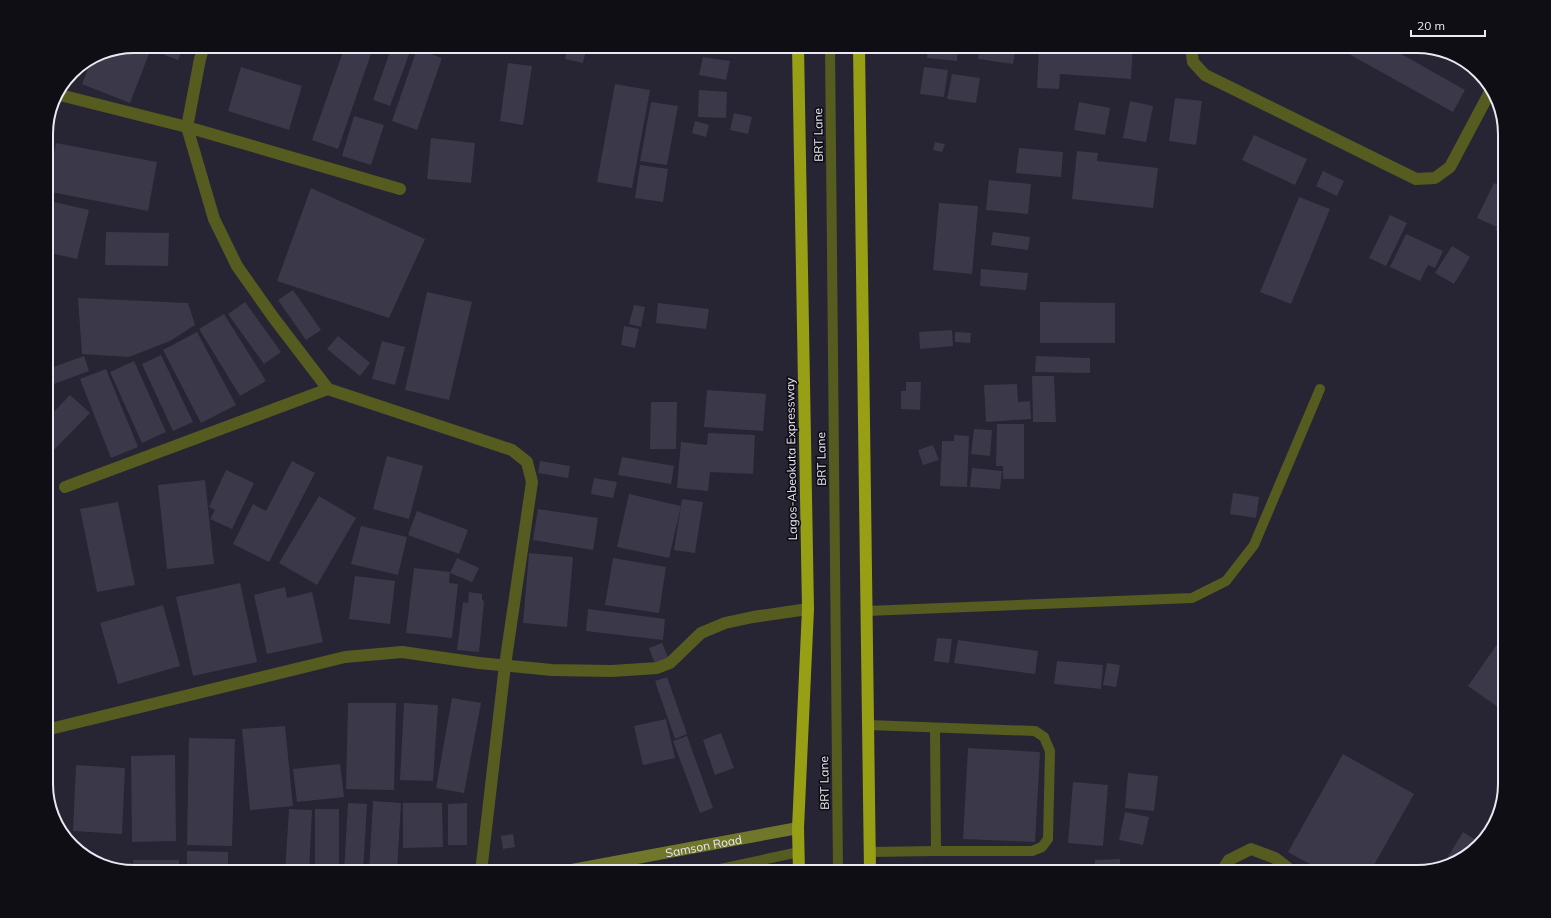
<svg xmlns="http://www.w3.org/2000/svg" width="1551" height="918" font-family="Mulish,sans-serif">
<style>
.building{fill:#3b3849}
.lines{fill:none;stroke-linecap:round;stroke-linejoin:round}
.lane{stroke:#565b1f;stroke-width:10}
.street{stroke:#565b1f;stroke-width:12}
.secondary{stroke:#70762a;stroke-width:12}
.highway{stroke:#979f15;stroke-width:12}
.labels{text-anchor:middle;dominant-baseline:central;stroke-width:3.5;stroke-linejoin:round;paint-order:stroke}
.street-label{font-size:12px;fill:#eae8f3;stroke:#100e15}
.rim{fill:none;stroke:#eae8f3;stroke-width:2}
</style>
<rect width="100%" height="100%" fill="#272434"/>
<!-- building -->
<g class="building">
<path d="M 134,46 L 152,46 L 130,103 L 82,84 L 92,59 L 101,53 Z"/>
<path d="M 160,46 L 184,46 L 178,60 L 157,52 Z"/>
<path d="M 345,46 L 359,46 L 372,51 L 338,149 L 312,140 Z"/>
<path d="M 392,46 L 412,46 L 390,106 L 373,100 Z"/>
<path d="M 568,46 L 586,50 L 583,63 L 565,59 Z"/>
<path d="M 928,46 L 958,46 L 957,61 L 927,58 Z"/>
<path d="M 980,46 L 1016,46 L 1013,64 L 978,59 Z"/>
<path d="M 1039,46 L 1133,46 L 1131,79 L 1060,74 L 1059,89 L 1037,88 Z"/>
<path d="M 1342,46 L 1387,46 L 1465,90 L 1453,112 L 1340,49 Z"/>
<path d="M 417,49 L 442,58 L 417,130 L 392,121 Z"/>
<path d="M 703,57 L 730,61 L 726,80 L 699,75 Z"/>
<path d="M 508,63 L 532,66 L 523,125 L 500,121 Z"/>
<path d="M 241,67 L 302,86 L 289,130 L 228,111 Z"/>
<path d="M 924,67 L 948,70 L 944,97 L 920,94 Z"/>
<path d="M 952,74 L 980,78 L 976,103 L 947,99 Z"/>
<path d="M 615,84 L 650,90 L 632,188 L 597,182 Z"/>
<path d="M 699,90 L 727,92 L 726,118 L 698,117 Z"/>
<path d="M 1175,98 L 1202,101 L 1196,145 L 1169,141 Z"/>
<path d="M 1130,101 L 1153,106 L 1146,142 L 1123,138 Z"/>
<path d="M 651,102 L 678,106 L 667,165 L 640,161 Z"/>
<path d="M 1079,102 L 1110,108 L 1105,135 L 1074,130 Z"/>
<path d="M 734,113 L 752,117 L 748,134 L 730,130 Z"/>
<path d="M 354,116 L 384,125 L 371,165 L 342,156 Z"/>
<path d="M 695,121 L 709,125 L 706,137 L 692,133 Z"/>
<path d="M 1254,135 L 1307,159 L 1295,185 L 1242,160 Z"/>
<path d="M 431,138 L 475,143 L 471,183 L 427,179 Z"/>
<path d="M 935,142 L 945,144 L 942,152 L 933,150 Z"/>
<path d="M 56,143 L 157,162 L 148,211 L 46,191 Z"/>
<path d="M 1019,148 L 1063,152 L 1061,177 L 1016,173 Z"/>
<path d="M 1077,151 L 1098,153 L 1097,161 L 1158,168 L 1153,208 L 1072,199 Z"/>
<path d="M 640,165 L 668,169 L 663,202 L 635,198 Z"/>
<path d="M 1323,171 L 1344,181 L 1337,196 L 1316,186 Z"/>
<path d="M 989,180 L 1031,184 L 1028,214 L 986,210 Z"/>
<path d="M 1494,183 L 1505,188 L 1505,234 L 1495,230 L 1497,227 L 1477,218 Z"/>
<path d="M 311,188 L 425,239 L 389,318 L 277,281 Z"/>
<path d="M 1299,197 L 1330,209 L 1291,304 L 1260,292 Z"/>
<path d="M 46,200 L 89,210 L 77,259 L 46,252 Z"/>
<path d="M 939,203 L 978,206 L 972,274 L 933,270 Z"/>
<path d="M 1390,215 L 1407,223 L 1386,266 L 1369,258 Z"/>
<path d="M 106,232 L 169,233 L 168,266 L 105,265 Z"/>
<path d="M 993,232 L 1030,237 L 1028,250 L 991,245 Z"/>
<path d="M 1406,234 L 1443,251 L 1435,268 L 1428,265 L 1420,281 L 1390,267 Z"/>
<path d="M 1452,246 L 1470,257 L 1454,284 L 1435,273 Z"/>
<path d="M 981,269 L 1028,273 L 1026,290 L 980,286 Z"/>
<path d="M 293,290 L 321,330 L 306,340 L 278,300 Z"/>
<path d="M 427,292 L 472,302 L 449,400 L 405,390 Z"/>
<path d="M 78,298 L 188,303 L 195,325 L 170,341 L 129,357 L 82,354 Z"/>
<path d="M 245,302 L 281,352 L 264,364 L 228,314 Z"/>
<path d="M 1040,302 L 1115,303 L 1115,343 L 1040,343 Z"/>
<path d="M 658,303 L 709,309 L 706,329 L 656,323 Z"/>
<path d="M 634,305 L 645,307 L 641,327 L 629,324 Z"/>
<path d="M 224,314 L 266,381 L 240,396 L 199,329 Z"/>
<path d="M 624,326 L 639,329 L 635,348 L 621,345 Z"/>
<path d="M 952,330 L 953,346 L 920,349 L 919,332 Z"/>
<path d="M 197,332 L 236,405 L 201,423 L 163,350 Z"/>
<path d="M 955,332 L 971,333 L 970,343 L 955,342 Z"/>
<path d="M 338,336 L 370,363 L 360,376 L 327,349 Z"/>
<path d="M 382,341 L 405,347 L 395,385 L 372,379 Z"/>
<path d="M 161,355 L 193,422 L 173,431 L 142,364 Z"/>
<path d="M 84,356 L 89,371 L 54,384 L 48,369 Z"/>
<path d="M 1036,356 L 1090,358 L 1090,373 L 1035,372 Z"/>
<path d="M 134,361 L 166,432 L 142,443 L 110,372 Z"/>
<path d="M 106,369 L 138,447 L 111,458 L 80,379 Z"/>
<path d="M 1032,376 L 1054,376 L 1056,422 L 1033,422 Z"/>
<path d="M 906,382 L 921,382 L 920,410 L 901,409 L 901,391 L 906,391 Z"/>
<path d="M 1017,384 L 1018,402 L 1030,401 L 1031,419 L 986,422 L 984,385 Z"/>
<path d="M 707,390 L 766,394 L 763,431 L 704,427 Z"/>
<path d="M 70,395 L 90,413 L 51,453 L 46,448 L 46,420 Z"/>
<path d="M 651,402 L 677,402 L 676,449 L 650,449 Z"/>
<path d="M 997,424 L 1024,424 L 1024,479 L 1003,479 L 1003,466 L 996,466 Z"/>
<path d="M 974,429 L 992,430 L 990,456 L 971,454 Z"/>
<path d="M 708,433 L 755,435 L 753,474 L 710,472 L 708,491 L 677,488 L 681,442 L 707,445 Z"/>
<path d="M 954,435 L 969,436 L 967,487 L 940,486 L 942,441 L 954,441 Z"/>
<path d="M 933,445 L 939,460 L 923,465 L 918,450 Z"/>
<path d="M 387,456 L 423,466 L 409,519 L 373,509 Z"/>
<path d="M 622,457 L 674,466 L 671,484 L 618,475 Z"/>
<path d="M 292,461 L 315,473 L 269,562 L 233,544 L 253,504 L 266,511 Z"/>
<path d="M 540,461 L 570,466 L 568,478 L 538,473 Z"/>
<path d="M 972,468 L 1002,471 L 1000,489 L 970,487 Z"/>
<path d="M 226,470 L 254,483 L 232,529 L 210,519 L 215,510 L 209,507 Z"/>
<path d="M 594,478 L 617,482 L 613,498 L 591,494 Z"/>
<path d="M 205,480 L 214,564 L 167,569 L 158,485 Z"/>
<path d="M 1233,493 L 1259,497 L 1256,518 L 1230,514 Z"/>
<path d="M 629,494 L 681,506 L 669,558 L 617,547 Z"/>
<path d="M 319,496 L 356,518 L 317,585 L 279,563 Z"/>
<path d="M 682,499 L 703,502 L 695,553 L 674,550 Z"/>
<path d="M 118,502 L 135,585 L 97,592 L 80,509 Z"/>
<path d="M 538,509 L 598,518 L 593,550 L 533,540 Z"/>
<path d="M 417,511 L 468,530 L 459,554 L 408,535 Z"/>
<path d="M 361,526 L 407,537 L 398,575 L 351,564 Z"/>
<path d="M 529,553 L 573,557 L 567,627 L 523,623 Z"/>
<path d="M 457,558 L 479,568 L 472,582 L 450,573 Z"/>
<path d="M 613,558 L 666,567 L 659,613 L 605,605 Z"/>
<path d="M 414,568 L 450,572 L 449,583 L 458,584 L 452,638 L 406,633 Z"/>
<path d="M 355,576 L 395,581 L 390,624 L 349,619 Z"/>
<path d="M 240,583 L 257,662 L 193,676 L 176,597 Z"/>
<path d="M 285,587 L 287,598 L 312,592 L 323,642 L 267,654 L 254,595 Z"/>
<path d="M 469,592 L 482,594 L 482,600 L 484,601 L 479,652 L 457,650 L 463,602 L 468,603 Z"/>
<path d="M 163,605 L 180,666 L 118,684 L 100,623 Z"/>
<path d="M 588,609 L 665,619 L 663,640 L 586,631 Z"/>
<path d="M 1505,633 L 1505,712 L 1468,686 Z"/>
<path d="M 937,638 L 952,639 L 949,663 L 934,661 Z"/>
<path d="M 958,640 L 1038,651 L 1035,674 L 954,663 Z"/>
<path d="M 662,643 L 670,662 L 656,667 L 649,648 Z"/>
<path d="M 1057,661 L 1103,665 L 1101,689 L 1054,684 Z"/>
<path d="M 1107,663 L 1120,665 L 1116,687 L 1103,685 Z"/>
<path d="M 667,677 L 687,734 L 675,739 L 655,681 Z"/>
<path d="M 452,698 L 481,703 L 464,793 L 436,788 Z"/>
<path d="M 348,703 L 396,703 L 394,790 L 346,789 Z"/>
<path d="M 404,703 L 438,705 L 433,781 L 400,780 Z"/>
<path d="M 666,719 L 675,758 L 643,765 L 634,726 Z"/>
<path d="M 285,726 L 293,806 L 250,810 L 242,729 Z"/>
<path d="M 721,733 L 734,768 L 715,775 L 703,740 Z"/>
<path d="M 687,736 L 713,808 L 700,813 L 673,741 Z"/>
<path d="M 189,738 L 235,739 L 232,846 L 187,845 Z"/>
<path d="M 968,748 L 1040,752 L 1035,842 L 963,839 Z"/>
<path d="M 1343,754 L 1414,794 L 1370,872 L 1324,872 L 1288,852 Z"/>
<path d="M 175,755 L 176,841 L 132,842 L 131,756 Z"/>
<path d="M 340,764 L 344,797 L 297,802 L 293,769 Z"/>
<path d="M 76,765 L 125,768 L 122,834 L 73,831 Z"/>
<path d="M 1128,773 L 1158,776 L 1154,811 L 1125,808 Z"/>
<path d="M 1073,782 L 1108,785 L 1103,846 L 1068,843 Z"/>
<path d="M 373,801 L 401,803 L 397,872 L 369,872 Z"/>
<path d="M 348,803 L 367,804 L 363,872 L 344,872 Z"/>
<path d="M 403,803 L 442,803 L 443,847 L 403,848 Z"/>
<path d="M 467,803 L 467,845 L 448,845 L 448,804 Z"/>
<path d="M 289,809 L 312,810 L 309,872 L 285,872 Z"/>
<rect x="315" y="809" width="24" height="63"/>
<path d="M 1125,812 L 1149,817 L 1143,845 L 1119,840 Z"/>
<path d="M 63,825 L 72,843 L 61,833 L 59,827 Z"/>
<path d="M 1463,832 L 1479,842 L 1461,860 L 1443,865 Z"/>
<path d="M 513,834 L 515,847 L 503,849 L 501,836 Z"/>
<path d="M 187,851 L 228,852 L 228,872 L 187,872 Z"/>
<path d="M 1120,859 L 1121,872 L 1095,872 L 1095,860 Z"/>
<rect x="133" y="860" width="46" height="12"/>
<path d="M 1012,869 L 1012,872 L 983,872 L 983,870 Z"/>
</g>
<g class="lines">
<!-- lane -->
<g class="lane">
<path d="M 830,46 L 838,872"/>
<path d="M 867,611 L 1192,598 L 1226,581 L 1254,545 L 1320,389"/>
<path d="M 868,725 L 1035,731 L 1044,737 L 1050,751 L 1048,839 L 1042,847 L 1032,851 L 936,851 L 870,852"/>
<path d="M 935,728 L 936,851"/>
<path d="M 706,872 L 799,852"/>
</g>
<!-- street -->
<g class="street">
<path d="M 204,46 L 200,59 L 187,127 L 214,219 L 237,266 L 273,317 L 328,389 L 512,450 L 527,462 L 532,482 L 505,665 L 481,872"/>
<path d="M 1191,46 L 1193,62 L 1205,75 L 1416,179 L 1435,178 L 1450,167 L 1492,88"/>
<path d="M 56,94 L 187,127 L 400,189"/>
<path d="M 65,487 L 328,389"/>
<path d="M 46,730 L 345,657 L 402,652 L 479,663 L 552,670 L 612,671 L 657,668 L 670,663 L 701,633 L 725,623 L 753,617 L 808,609"/>
<path d="M 1221,872 L 1229,860 L 1251,849 L 1275,858 L 1293,872"/>
</g>
<!-- secondary -->
<path class="secondary" id="s1" d="M 561,872 L 798,828"/>
<!-- highway -->
<g class="highway">
<path d="M 798,46 L 808,609 L 798,828 L 799,872"/>
<path d="M 859,46 L 870,872"/>
</g>
</g>
<g class="labels">
<!-- street labels -->
<g class="street-label">
<text transform="translate(818 135) rotate(-91)">BRT Lane</text>
<text transform="translate(791 459) rotate(-91)">Lagos-Abeokuta Expressway</text>
<text transform="translate(821 459) rotate(-91)">BRT Lane</text>
<text transform="translate(824 783) rotate(-91)">BRT Lane</text>
<text stroke="none"><textPath href="#s1" startOffset="145">Samson Road</textPath></text>
</g>
</g>
<!-- crop -->
<path d="M0 0H1551V918H0ZM134 53H1417A81 81 0 0 1 1498 134V784A81 81 0 0 1 1417 865H134A81 81 0 0 1 53 784V134A81 81 0 0 1 134 53Z" fill="#100e15" fill-rule="evenodd"/>
<path class="rim" d="M134 53H1417A81 81 0 0 1 1498 134V784A81 81 0 0 1 1417 865H134A81 81 0 0 1 53 784V134A81 81 0 0 1 134 53Z"/>
<!-- scale -->
<path d="M1411 30v6h74v-6" fill="none" stroke="#eae8f3" stroke-width="2"/>
<text x="1417" y="30" font-size="12" fill="#eae8f3" stroke="#100e15" stroke-width="3" paint-order="stroke">20 m</text>
</svg>
